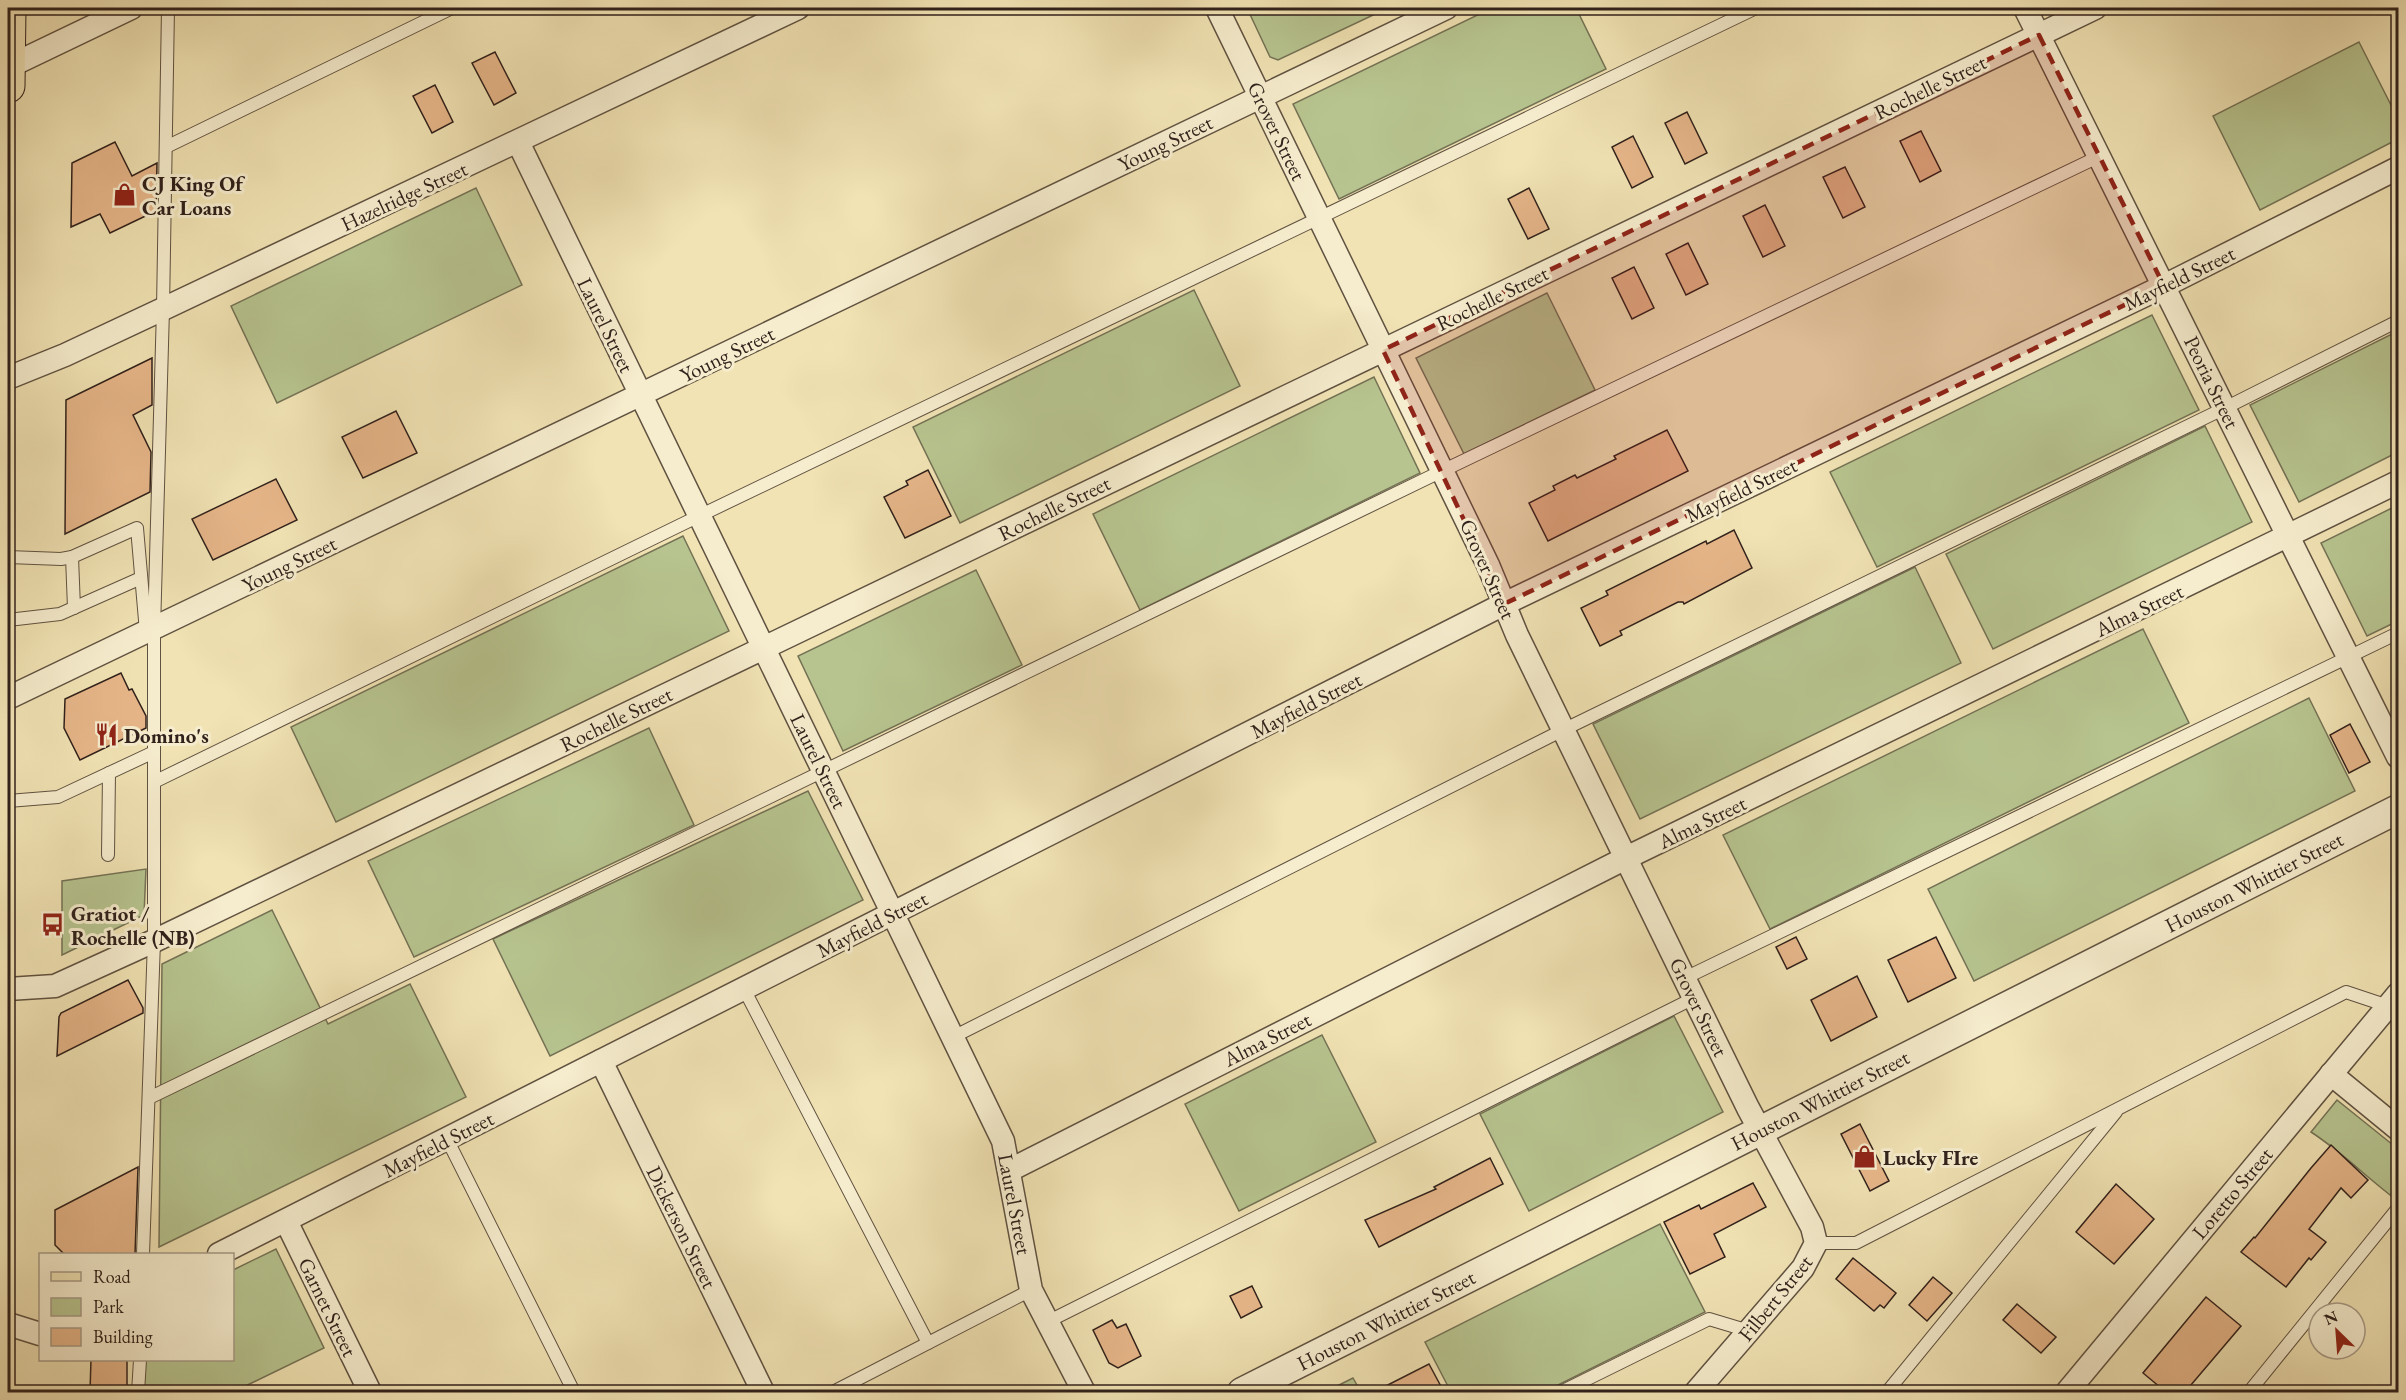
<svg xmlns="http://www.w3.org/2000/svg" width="2406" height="1400" font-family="'EB Garamond',serif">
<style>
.green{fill:#b7c48f;stroke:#747255;stroke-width:1.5}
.building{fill:#e6b689;stroke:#30211b;stroke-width:1.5}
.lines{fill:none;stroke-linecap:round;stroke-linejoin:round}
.service-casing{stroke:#605241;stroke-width:14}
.minor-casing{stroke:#605241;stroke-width:25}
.tertiary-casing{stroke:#605241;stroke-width:31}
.primary-casing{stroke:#30211b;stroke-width:35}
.service{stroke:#f6edce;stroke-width:12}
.minor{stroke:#f6edce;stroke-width:22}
.tertiary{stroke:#f6edce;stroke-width:28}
.primary{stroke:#f1e3b4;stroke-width:33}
.marked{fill:#8f2418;fill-opacity:0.2;stroke:#8f2418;stroke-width:4.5;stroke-dasharray:12 8;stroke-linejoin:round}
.labels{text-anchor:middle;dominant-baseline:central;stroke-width:6;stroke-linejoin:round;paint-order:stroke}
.street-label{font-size:21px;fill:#30211b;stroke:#f6edce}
.poi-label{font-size:21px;font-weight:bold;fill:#30211b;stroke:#f6edce;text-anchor:start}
</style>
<rect width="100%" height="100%" fill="#f1e3b4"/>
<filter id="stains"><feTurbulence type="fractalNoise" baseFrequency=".00333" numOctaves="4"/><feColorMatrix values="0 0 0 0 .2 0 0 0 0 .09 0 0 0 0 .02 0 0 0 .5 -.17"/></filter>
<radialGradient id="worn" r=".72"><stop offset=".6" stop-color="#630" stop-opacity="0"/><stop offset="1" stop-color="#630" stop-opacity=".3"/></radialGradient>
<!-- green -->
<g class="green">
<path d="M 1247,8 L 1388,8 L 1278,60 L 1270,57 Z"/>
<path d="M 1492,8 L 1576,8 L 1606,69 L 1339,199 L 1293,104 Z"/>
<path d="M 2359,42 L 2398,119 L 2398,139 L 2260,210 L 2213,116 Z"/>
<path d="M 476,188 L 522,285 L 277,403 L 231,306 Z"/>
<path d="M 1194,290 L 1240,386 L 960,523 L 913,427 Z"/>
<path d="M 1547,293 L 1595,390 L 1464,454 L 1416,358 Z"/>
<path d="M 2152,315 L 2199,410 L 1877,567 L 1830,472 Z"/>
<path d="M 2398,331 L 2398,452 L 2299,502 L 2250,405 Z"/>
<path d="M 1374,377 L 1420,473 L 1140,610 L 1093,514 Z"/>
<path d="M 2205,426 L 2252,522 L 1993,649 L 1946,554 Z"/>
<path d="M 2398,505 L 2398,621 L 2367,636 L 2321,543 Z"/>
<path d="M 683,536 L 729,631 L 336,822 L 291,727 Z"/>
<path d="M 1915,567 L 1961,663 L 1640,819 L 1593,724 Z"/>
<path d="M 976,570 L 1022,665 L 843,751 L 798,656 Z"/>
<path d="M 2143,629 L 2189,723 L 1770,929 L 1723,835 Z"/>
<path d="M 2309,698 L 2355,791 L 1974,981 L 1928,889 Z"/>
<path d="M 649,728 L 694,825 L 414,957 L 368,861 Z"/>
<path d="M 808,791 L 863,900 L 550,1056 L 493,939 Z"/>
<path d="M 146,869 L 144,915 L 62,955 L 62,881 Z"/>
<path d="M 272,910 L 328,1024 L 410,984 L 466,1097 L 159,1247 L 162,964 Z"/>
<path d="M 1674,1016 L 1723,1112 L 1529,1211 L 1480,1114 Z"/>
<path d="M 1322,1035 L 1376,1142 L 1239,1211 L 1185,1104 Z"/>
<path d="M 2337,1100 L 2398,1149 L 2398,1201 C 2368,1179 2342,1152 2311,1132 Z"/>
<path d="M 1660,1224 L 1705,1312 L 1544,1392 L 1451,1392 L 1425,1342 Z"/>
<path d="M 276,1249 L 324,1348 L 233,1392 L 144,1392 L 145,1360 L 232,1360 L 233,1270 Z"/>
<path d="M 1353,1378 L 1361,1392 L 1325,1392 Z"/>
</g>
<!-- building -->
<g class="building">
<path d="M 495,52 L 516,93 L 494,105 L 472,63 Z"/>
<path d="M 435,85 L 453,122 L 432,133 L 413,96 Z"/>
<path d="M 1687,112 L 1707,153 L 1685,164 L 1665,123 Z"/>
<path d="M 1921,131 L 1941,171 L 1920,182 L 1900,141 Z"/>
<path d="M 1633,136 L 1653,177 L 1632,188 L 1612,147 Z"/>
<path d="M 115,142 L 132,176 L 157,163 L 156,211 L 110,233 L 100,214 L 71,227 L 72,163 Z"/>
<path d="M 1845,167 L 1865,207 L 1843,218 L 1823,177 Z"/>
<path d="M 1529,188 L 1549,229 L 1528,239 L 1508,199 Z"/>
<path d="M 1765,205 L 1785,246 L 1763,257 L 1743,216 Z"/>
<path d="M 1688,243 L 1708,284 L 1686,295 L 1666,254 Z"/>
<path d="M 1634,267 L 1654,308 L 1632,319 L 1612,278 Z"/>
<path d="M 152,358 L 152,405 L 133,415 L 151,452 L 150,492 L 65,534 L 66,400 Z"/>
<path d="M 396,411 L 417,453 L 363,478 L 342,437 Z"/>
<path d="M 1667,430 L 1688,471 L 1548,541 L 1529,503 L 1555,490 L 1553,486 L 1575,475 L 1577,478 L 1616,459 L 1614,456 Z"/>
<path d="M 928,470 L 951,516 L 905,538 L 884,497 L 908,485 L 906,481 Z"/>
<path d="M 276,479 L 297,520 L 213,560 L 192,519 Z"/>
<path d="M 1734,530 L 1752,568 L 1684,604 L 1683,602 L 1678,602 L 1620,631 L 1622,635 L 1600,646 L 1581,608 L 1608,595 L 1606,591 L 1706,541 L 1707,544 Z"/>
<path d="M 121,673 L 129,690 L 132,689 L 146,716 L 146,728 L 80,760 L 64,728 L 65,699 Z"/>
<path d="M 2350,724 L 2370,762 L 2349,773 L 2330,735 Z"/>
<path d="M 1796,937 L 1807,959 L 1787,969 L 1776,947 Z"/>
<path d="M 1936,937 L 1956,978 L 1908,1002 L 1888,960 Z"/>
<path d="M 1857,976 L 1877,1017 L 1831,1041 L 1811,1000 Z"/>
<path d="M 128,980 L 143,1008 L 143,1013 L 57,1056 L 59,1017 L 61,1013 Z"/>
<path d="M 1860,1124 L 1889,1181 L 1870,1191 L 1841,1134 Z"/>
<path d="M 2331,1145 L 2368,1180 L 2351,1198 L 2341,1188 L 2309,1229 L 2326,1242 L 2311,1260 L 2309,1258 L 2286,1287 L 2241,1252 L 2254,1237 L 2255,1238 L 2311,1168 Z"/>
<path d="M 1490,1158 L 1503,1184 L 1379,1247 L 1365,1220 L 1436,1189 L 1434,1187 Z"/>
<path d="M 138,1167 L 135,1254 L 64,1254 L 55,1245 L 55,1210 Z"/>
<path d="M 1753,1183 L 1766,1207 L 1714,1234 L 1725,1257 L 1690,1274 L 1664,1222 L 1699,1205 L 1701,1209 Z"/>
<path d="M 2116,1184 L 2154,1219 L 2114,1264 L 2076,1232 Z"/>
<path d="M 1853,1258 L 1896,1293 L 1884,1308 L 1880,1305 L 1874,1311 L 1836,1279 Z"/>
<path d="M 1933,1277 L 1952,1293 L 1927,1321 L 1909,1305 Z"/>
<path d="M 1252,1286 L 1262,1307 L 1241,1318 L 1230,1296 Z"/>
<path d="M 2206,1297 L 2241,1326 L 2185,1392 L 2166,1392 L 2143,1373 Z"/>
<path d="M 2017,1304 L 2056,1337 L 2041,1353 L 2003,1320 Z"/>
<path d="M 1112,1320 L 1117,1328 L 1126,1324 L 1141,1356 L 1118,1368 L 1109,1363 L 1093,1330 Z"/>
<path d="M 91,1359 L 127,1359 L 127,1392 L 90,1392 Z"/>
<path d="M 1429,1364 L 1444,1392 L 1374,1392 Z"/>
</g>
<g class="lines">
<defs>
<g id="service">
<path d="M 166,147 L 452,8"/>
<path d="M 8,557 L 61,559 L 72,557 L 137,528 L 146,632"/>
<path d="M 72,557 L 74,608"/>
<path d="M 8,620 L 60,614 L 141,578"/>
<path d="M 154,782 L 699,516 L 1756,8"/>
<path d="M 8,801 L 58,797 L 154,752"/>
<path d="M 108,855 L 109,773"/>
<path d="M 1685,978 L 2398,633"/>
<path d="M 744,989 L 928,1343"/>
<path d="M 953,1037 L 1563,730 L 2225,408 L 2398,321"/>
<path d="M 149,1098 L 1442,471 L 2100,156"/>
<path d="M 447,1139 L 574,1392"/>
<path d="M 1816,1243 L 1856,1243 L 2346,992 L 2388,1006"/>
<path d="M 143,1254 L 154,941 L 154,629 L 163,309 L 168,8"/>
<path d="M 1047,1322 L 1694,998"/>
<path d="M 138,1392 L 140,1360"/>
<path d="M 833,1392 L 1031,1290"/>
<path d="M 1561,1392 L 1709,1319 L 1749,1331"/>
<path d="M 1887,1392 L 2116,1112"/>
<path d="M 2249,1392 L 2398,1208"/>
</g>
<g id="minor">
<path d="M 1217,8 L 1488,565 L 1517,635 L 1694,998 L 1748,1108 L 1812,1227 L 1816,1243 L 1803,1268 L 1696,1392"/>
<path d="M 2025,8 L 2398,757"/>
<path d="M 8,67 L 131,8"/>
<path d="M 518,142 L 1003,1141 L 1031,1290 L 1084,1392"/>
<path d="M 8,378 L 65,355 L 163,309 L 798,8"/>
<path d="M 8,698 L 1446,8"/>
<path d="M 8,989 L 55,986 L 154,941 L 2095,8"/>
<path d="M 601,1061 L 763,1392"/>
<path d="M 2331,1074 L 2398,1129"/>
<path d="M 1010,1170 L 1626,858 L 2398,482"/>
<path d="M 286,1221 L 370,1392"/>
<path d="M 219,1254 L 1504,604 L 2164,286 L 2398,168"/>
<path d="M 8,1324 L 40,1334"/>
<path d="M 2067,1392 L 2398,994"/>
</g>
<path id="tertiary" d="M 1242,1392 L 2398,809"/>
<path id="primary" d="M 8,86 L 9,8"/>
</defs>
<!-- service casing -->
<use href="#service" class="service-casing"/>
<!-- minor casing -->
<use href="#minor" class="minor-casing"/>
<!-- tertiary casing -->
<use href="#tertiary" class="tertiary-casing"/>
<!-- primary casing -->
<use href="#primary" class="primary-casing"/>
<!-- service -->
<use href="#service" class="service"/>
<!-- minor -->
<use href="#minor" class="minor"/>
<!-- tertiary -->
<use href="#tertiary" class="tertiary"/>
<!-- primary -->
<use href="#primary" class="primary"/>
</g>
<!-- marked area -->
<path class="marked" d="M 2039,35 L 2164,286 L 1504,604 L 1383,350 Z"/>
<!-- icons -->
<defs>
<symbol id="shop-bare" viewBox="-9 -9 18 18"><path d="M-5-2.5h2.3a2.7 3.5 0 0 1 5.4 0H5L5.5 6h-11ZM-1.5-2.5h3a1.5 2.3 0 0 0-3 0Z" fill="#8f2418" stroke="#f6edce" stroke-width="2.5" paint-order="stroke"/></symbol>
<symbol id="restaurant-bare" viewBox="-9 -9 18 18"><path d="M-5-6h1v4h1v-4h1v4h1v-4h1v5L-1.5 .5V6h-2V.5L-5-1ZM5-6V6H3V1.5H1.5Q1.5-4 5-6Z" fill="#8f2418" stroke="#f6edce" stroke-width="2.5" paint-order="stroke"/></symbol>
<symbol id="bus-bare" viewBox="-9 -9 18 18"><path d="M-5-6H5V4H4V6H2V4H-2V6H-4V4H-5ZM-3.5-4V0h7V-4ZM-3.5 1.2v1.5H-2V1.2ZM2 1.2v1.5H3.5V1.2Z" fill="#8f2418" stroke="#f6edce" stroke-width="2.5" paint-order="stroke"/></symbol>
</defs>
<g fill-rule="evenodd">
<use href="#shop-bare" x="108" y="178" width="33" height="33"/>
<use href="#restaurant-bare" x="90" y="718" width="33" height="33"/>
<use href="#bus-bare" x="36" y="908" width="33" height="33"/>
<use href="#shop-bare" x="1848" y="1140" width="33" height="33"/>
</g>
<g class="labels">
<!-- street labels -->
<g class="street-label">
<text transform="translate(1930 87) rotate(-26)">Rochelle Street</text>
<text transform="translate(1277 131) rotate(64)">Grover Street</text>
<text transform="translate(1165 143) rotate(-26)">Young Street</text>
<text transform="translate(404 196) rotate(-25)">Hazelridge Street</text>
<text transform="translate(2179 278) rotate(-26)">Mayfield Street</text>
<text transform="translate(1492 298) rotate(-26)">Rochelle Street</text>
<text transform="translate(606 325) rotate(64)">Laurel Street</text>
<text transform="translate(727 354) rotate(-26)">Young Street</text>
<text transform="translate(2212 382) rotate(64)">Peoria Street</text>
<text transform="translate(1741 490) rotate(-26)">Mayfield Street</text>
<text transform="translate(1054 508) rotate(-26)">Rochelle Street</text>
<text transform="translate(289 564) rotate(-26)">Young Street</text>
<text transform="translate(1488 569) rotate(66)">Grover Street</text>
<text transform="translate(2139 610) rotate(-26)">Alma Street</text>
<text transform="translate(1306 705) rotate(-27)">Mayfield Street</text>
<text transform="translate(616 719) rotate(-26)">Rochelle Street</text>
<text transform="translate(819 761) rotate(64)">Laurel Street</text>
<text transform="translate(1702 822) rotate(-26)">Alma Street</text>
<text transform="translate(2254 882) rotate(-27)">Houston Whittier Street</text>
<text transform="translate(872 924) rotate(-27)">Mayfield Street</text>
<text transform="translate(1699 1007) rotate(64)">Grover Street</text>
<text transform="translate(1267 1039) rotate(-27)">Alma Street</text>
<text transform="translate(1820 1100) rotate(-27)">Houston Whittier Street</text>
<text transform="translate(438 1144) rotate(-27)">Mayfield Street</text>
<text transform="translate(2232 1193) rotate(-50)">Loretto Street</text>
<text transform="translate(1015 1204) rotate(79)">Laurel Street</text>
<text transform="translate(682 1227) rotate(64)">Dickerson Street</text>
<text transform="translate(1775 1298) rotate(-51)">Filbert Street</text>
<text transform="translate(328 1307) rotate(64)">Garnet Street</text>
<text transform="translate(1386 1320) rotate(-27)">Houston Whittier Street</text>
</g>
<!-- poi labels -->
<g class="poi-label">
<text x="142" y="183">CJ King Of<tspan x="142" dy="24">Car Loans</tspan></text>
<text x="124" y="735">Domino's</text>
<text x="71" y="913">Gratiot /<tspan x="71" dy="24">Rochelle (NB)</tspan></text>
<text x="1883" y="1157">Lucky FIre</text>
</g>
</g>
<!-- margin -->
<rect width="2406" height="1400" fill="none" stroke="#f1e3b4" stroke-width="30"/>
<rect x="9" y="9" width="2388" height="1382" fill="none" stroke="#30211b" stroke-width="3"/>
<rect x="15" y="15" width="2376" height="1370" fill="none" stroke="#30211b" stroke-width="1.5"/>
<!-- legend -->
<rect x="39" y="1253" width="195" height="108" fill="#f6edce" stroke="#a79b86" stroke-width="1.5"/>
<rect x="51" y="1272" width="30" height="9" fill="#f1e3b4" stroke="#a79b86" stroke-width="1.5"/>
<text x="93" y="1283" font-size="18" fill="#30211b">Road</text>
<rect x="51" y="1298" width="30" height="18" fill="#b7c48f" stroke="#a79b86" stroke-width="1.5"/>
<text x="93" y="1313" font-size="18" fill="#30211b">Park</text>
<rect x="51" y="1328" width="30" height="18" fill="#e6b689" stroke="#a79b86" stroke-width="1.5"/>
<text x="93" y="1343" font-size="18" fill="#30211b">Building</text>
<!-- north arrow -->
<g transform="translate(2337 1331) rotate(335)"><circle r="28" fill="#f6edce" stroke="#a79b86" stroke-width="1.5"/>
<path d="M0-4.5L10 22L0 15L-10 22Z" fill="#8f2418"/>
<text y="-9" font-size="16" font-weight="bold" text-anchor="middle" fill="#30211b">N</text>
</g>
<rect width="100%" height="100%" filter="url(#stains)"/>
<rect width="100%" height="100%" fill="url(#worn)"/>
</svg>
